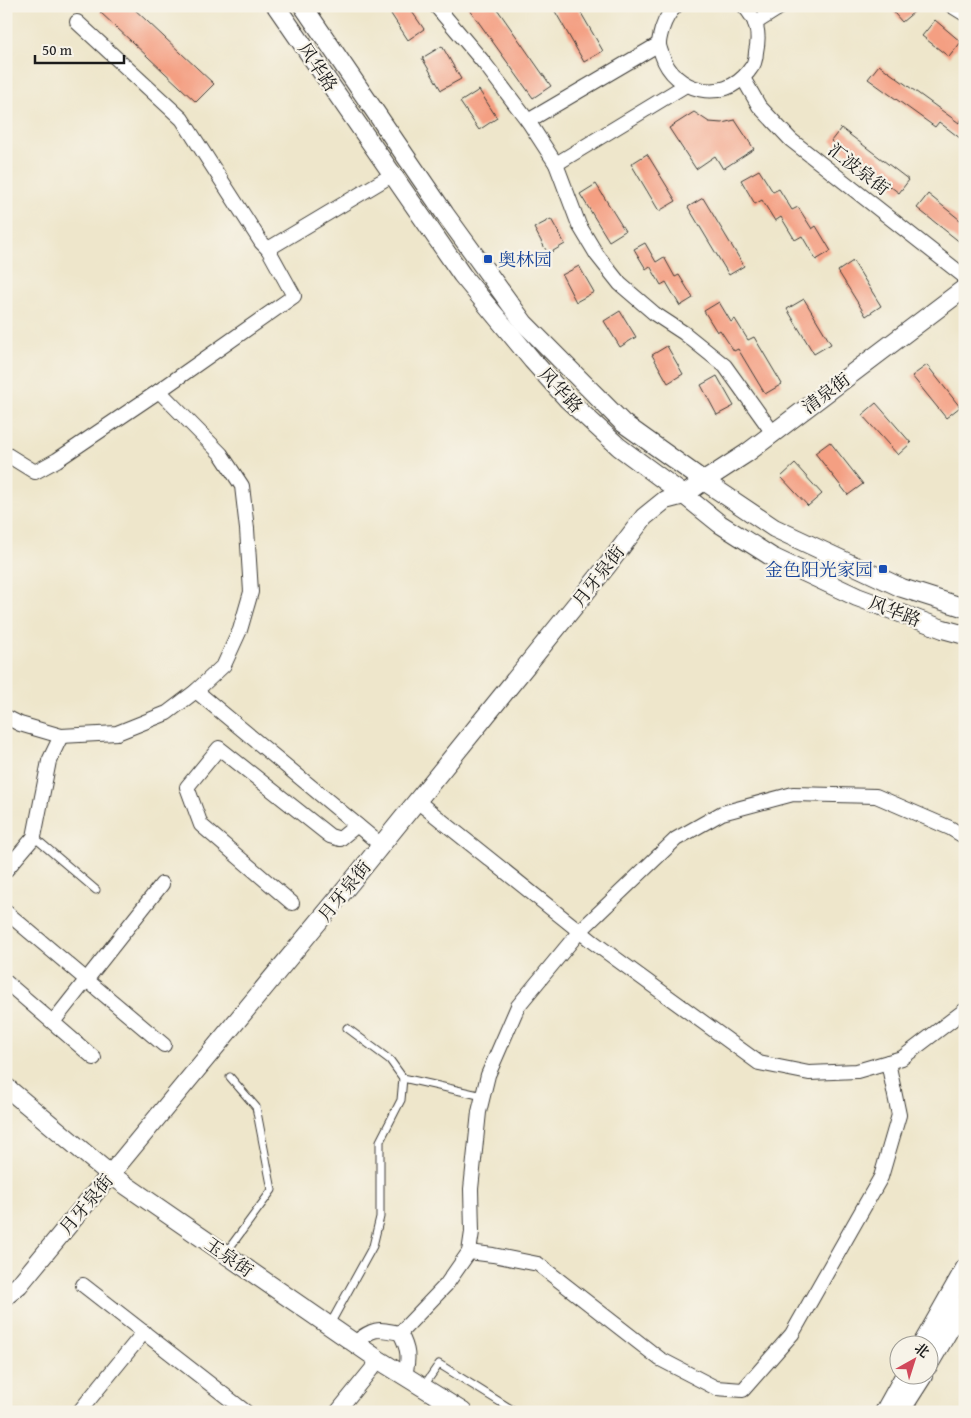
<svg xmlns="http://www.w3.org/2000/svg" width="971" height="1418" font-family="'Gentium Book Plus','Noto Serif SC',serif">
<style>
.building{fill:#f49f82}
.lines{fill:none;stroke-linecap:round;stroke-linejoin:round}
.service-casing{stroke:#3c3a36;stroke-width:9}
.minor-casing{stroke:#3c3a36;stroke-width:16}
.tertiary-casing{stroke:#3c3a36;stroke-width:20}
.service{stroke:#fff;stroke-width:7}
.minor{stroke:#fff;stroke-width:14}
.tertiary{stroke:#fff;stroke-width:18}
.transit-dot{fill:#1a4fb4;stroke:#f7f3e8;stroke-width:2}
.labels{text-anchor:middle;dominant-baseline:central;stroke-width:4.5;stroke-linejoin:round;paint-order:stroke}
.street-label{font-size:18px;fill:#1c1c1c;stroke:#f7f3e8}
.transit-label{font-size:18px;fill:#164399;stroke:#f7f3e8;text-anchor:start}
</style>
<rect width="100%" height="100%" fill="#f7f3e8"/>
<filter id="ink" filterUnits="userSpaceOnUse"><feTurbulence type="fractalNoise" baseFrequency=".02" numOctaves="2"/><feDisplacementMap in="SourceGraphic" scale="10" xChannelSelector="R" yChannelSelector="G"/><feConvolveMatrix kernelMatrix="1 2 1 2 8 2 1 2 1" color-interpolation-filters="sRGB"/></filter>
<filter id="wash" filterUnits="userSpaceOnUse"><feTurbulence type="fractalNoise" baseFrequency=".0096" numOctaves="4" result="noise"/><feDisplacementMap in="SourceGraphic" scale="20" xChannelSelector="R" yChannelSelector="G"/><feGaussianBlur stdDeviation="1.12" result="paint"/><feColorMatrix in="noise" values="0 0 0 0 0 0 0 0 0 0 0 0 0 0 0 0 0 1.4 0 .05"/><feComposite in="paint" operator="in"/></filter>
<g filter="url(#wash)">
<rect width="100%" height="100%" fill="#eee6cb"/>
<g id="blocks">
<!-- building -->
<g class="building">
<path d="M 105,6 L 131,6 L 214,84 L 196,102 L 100,12 Z"/>
<path d="M 402,6 L 408,6 L 424,29 L 408,40 L 391,14 Z"/>
<path d="M 467,6 L 495,6 L 551,86 L 533,98 Z"/>
<path d="M 552,6 L 577,6 L 603,51 L 584,62 Z"/>
<path d="M 888,6 L 921,6 L 902,22 Z"/>
<path d="M 935,20 L 961,42 L 949,57 L 922,36 Z"/>
<path d="M 442,46 L 461,79 L 441,90 L 422,58 Z"/>
<path d="M 879,65 L 959,123 L 965,115 L 965,142 L 939,122 L 935,127 L 868,79 Z"/>
<path d="M 479,90 L 497,118 L 479,130 L 460,102 Z"/>
<path d="M 694,112 L 709,122 L 722,123 L 735,120 L 754,149 L 723,169 L 715,156 L 696,169 L 669,128 Z"/>
<path d="M 841,128 L 909,180 L 899,193 L 831,141 Z"/>
<path d="M 647,154 L 676,201 L 659,211 L 631,164 Z"/>
<path d="M 759,170 L 773,192 L 779,189 L 792,210 L 798,207 L 812,229 L 816,226 L 831,251 L 816,260 L 802,236 L 795,240 L 781,217 L 775,221 L 762,200 L 755,204 L 741,180 Z"/>
<path d="M 596,184 L 625,231 L 609,241 L 580,194 Z"/>
<path d="M 928,194 L 965,224 L 965,238 L 961,243 L 917,208 Z"/>
<path d="M 703,198 L 744,266 L 729,275 L 688,207 Z"/>
<path d="M 551,219 L 565,244 L 548,254 L 534,228 Z"/>
<path d="M 645,243 L 656,262 L 664,257 L 675,277 L 679,275 L 693,298 L 680,306 L 666,282 L 661,285 L 650,266 L 646,269 L 634,249 Z"/>
<path d="M 853,261 L 881,306 L 866,316 L 838,271 Z"/>
<path d="M 579,266 L 594,292 L 576,302 L 562,275 Z"/>
<path d="M 804,299 L 831,344 L 814,354 L 787,309 Z"/>
<path d="M 719,302 L 731,322 L 735,319 L 748,340 L 754,337 L 782,384 L 765,394 L 738,349 L 734,351 L 720,330 L 717,332 L 704,311 Z"/>
<path d="M 620,311 L 636,337 L 620,347 L 604,321 Z"/>
<path d="M 667,346 L 683,374 L 668,383 L 652,355 Z"/>
<path d="M 927,365 L 960,407 L 946,418 L 912,376 Z"/>
<path d="M 717,376 L 734,406 L 717,415 L 701,385 Z"/>
<path d="M 876,403 L 911,443 L 898,455 L 862,415 Z"/>
<path d="M 830,442 L 863,484 L 848,495 L 815,453 Z"/>
<path d="M 795,464 L 822,494 L 808,506 L 781,477 Z"/>
</g>
</g>
</g>
<g filter="url(#ink)">
<use href="#blocks" fill-opacity="0" stroke="#3c3a36" stroke-width="1"/>
<g class="lines">
<defs>
<g id="service">
<path d="M 34,837 L 96,890"/>
<path d="M 403,1078 L 483,1096"/>
<path d="M 225,1254 L 272,1190 L 256,1107 L 230,1077"/>
<path d="M 329,1326 L 373,1246 L 380,1217 L 380,1141 L 401,1100 L 403,1078 L 390,1060 L 347,1028"/>
<path d="M 423,1387 L 439,1364 L 516,1412"/>
</g>
<g id="minor">
<path d="M 436,6 L 485,64 L 528,121 L 556,164 L 579,225 L 597,255 L 620,284 L 655,314 L 684,333 L 725,366 L 773,433"/>
<path d="M 676,6 C 669,12 665,20 662,29 C 661,33 659,39 659,44 C 659,47 661,52 662,55 C 674,92 723,104 748,72 C 750,69 753,66 754,63 C 755,60 756,55 756,52 C 760,33 757,20 744,6"/>
<path d="M 952,6 L 965,14"/>
<path d="M 77,22 L 182,119 L 261,242 L 268,249"/>
<path d="M 755,23 L 782,6"/>
<path d="M 743,78 L 759,106 L 791,140 L 965,277"/>
<path d="M 528,121 L 659,44"/>
<path d="M 556,164 L 686,85"/>
<path d="M 6,454 L 35,472 L 57,460 L 159,391 L 294,296 L 268,249 L 392,175"/>
<path d="M 196,691 L 381,845"/>
<path d="M 6,717 L 20,724 L 61,736 L 117,733 L 167,713 L 196,691 L 224,665 L 240,630 L 251,592 L 247,529 L 242,486 L 221,454 L 159,391"/>
<path d="M 417,801 L 593,942 L 759,1063 L 809,1073 L 857,1071 L 902,1058 L 965,1010"/>
<path d="M 6,870 L 34,837 L 49,761 L 61,736"/>
<path d="M 292,903 L 201,825 L 187,787 L 219,748 L 330,836 L 340,839 L 357,825"/>
<path d="M 6,912 L 164,1045"/>
<path d="M 6,982 L 94,1058"/>
<path d="M 53,1022 L 162,884"/>
<path d="M 469,1252 L 493,1255 L 538,1264 L 660,1359 L 716,1388 L 743,1390 L 792,1334 L 881,1177 L 899,1115 L 888,1062"/>
<path d="M 83,1285 L 246,1412"/>
<path d="M 400,1333 L 446,1285 L 469,1252 L 472,1232 L 471,1189 L 479,1112 L 488,1075 L 518,1006 L 579,932 L 676,839 L 722,813 L 793,794 L 876,796 L 950,828 L 965,837"/>
<path d="M 354,1343 C 374,1328 376,1328 400,1333 C 409,1350 409,1357 405,1376"/>
<path d="M 79,1412 L 144,1332"/>
<path d="M 337,1412 L 379,1360"/>
</g>
<g id="tertiary">
<path d="M 276,6 L 462,275 L 532,360 L 568,400 L 619,447 L 684,495 L 720,524 L 772,557 L 857,597 L 943,629 L 965,635"/>
<path d="M 303,6 L 445,214 L 524,323 L 623,423 L 704,481 L 774,528 L 902,588 L 965,608"/>
<path d="M 6,1087 L 111,1175 L 379,1360 L 463,1412"/>
<path d="M 6,1296 L 19,1285 L 353,880 L 607,566 L 644,517 L 665,500 L 684,495 L 704,481 L 747,453 L 965,288"/>
<path d="M 921,1346 L 965,1268"/>
<path d="M 928,1366 L 965,1303"/>
<path d="M 884,1412 L 904,1376"/>
<path d="M 900,1412 L 923,1376"/>
</g>
</defs>
<!-- service casing -->
<use href="#service" class="service-casing"/>
<!-- minor casing -->
<use href="#minor" class="minor-casing"/>
<!-- tertiary casing -->
<use href="#tertiary" class="tertiary-casing"/>
<!-- service -->
<use href="#service" class="service"/>
<!-- minor -->
<use href="#minor" class="minor"/>
<!-- tertiary -->
<use href="#tertiary" class="tertiary"/>
</g>
</g>
<!-- markers -->
<g class="transit-dot">
<rect x="483" y="254" width="10" height="10" rx="2.5"/>
<rect x="878" y="564" width="10" height="10" rx="2.5"/>
</g>
<g class="labels">
<!-- street labels -->
<g class="street-label">
<text transform="translate(318 67) rotate(56)">风华路</text>
<text transform="translate(859 169) rotate(38)">汇波泉街</text>
<text transform="translate(561 390) rotate(47)">风华路</text>
<text transform="translate(826 393) rotate(-37)">清泉街</text>
<text transform="translate(598 576) rotate(-52)">月牙泉街</text>
<text transform="translate(895 611) rotate(21)">风华路</text>
<text transform="translate(344 891) rotate(-51)">月牙泉街</text>
<text transform="translate(86 1204) rotate(-50)">月牙泉街</text>
<text transform="translate(229 1257) rotate(35)">玉泉街</text>
</g>
<!-- transit labels -->
<g class="transit-label">
<text x="498" y="259">奥林园</text>
<text x="873" y="569" text-anchor="end">金色阳光家园</text>
</g>
</g>
<!-- margin -->
<rect width="971" height="1418" fill="none" stroke="#f7f3e8" stroke-width="25"/>
<!-- north arrow -->
<g transform="translate(914 1360) rotate(39)"><circle r="24" fill="#f7f3e8" stroke="#9f9d96"/>
<path d="M0-4L9 19L0 12L-9 19Z" fill="#d1495b"/>
<text y="-8" font-size="14" font-weight="bold" text-anchor="middle" fill="#1c1c1c">北</text>
</g>
<!-- scale -->
<path d="M35 55v8h89v-8" fill="none" stroke="#1c1c1c" stroke-width="2.5"/>
<text x="42" y="55" font-size="15" fill="#1c1c1c" stroke="#f7f3e8" stroke-width="4" paint-order="stroke">50 m</text>
</svg>
